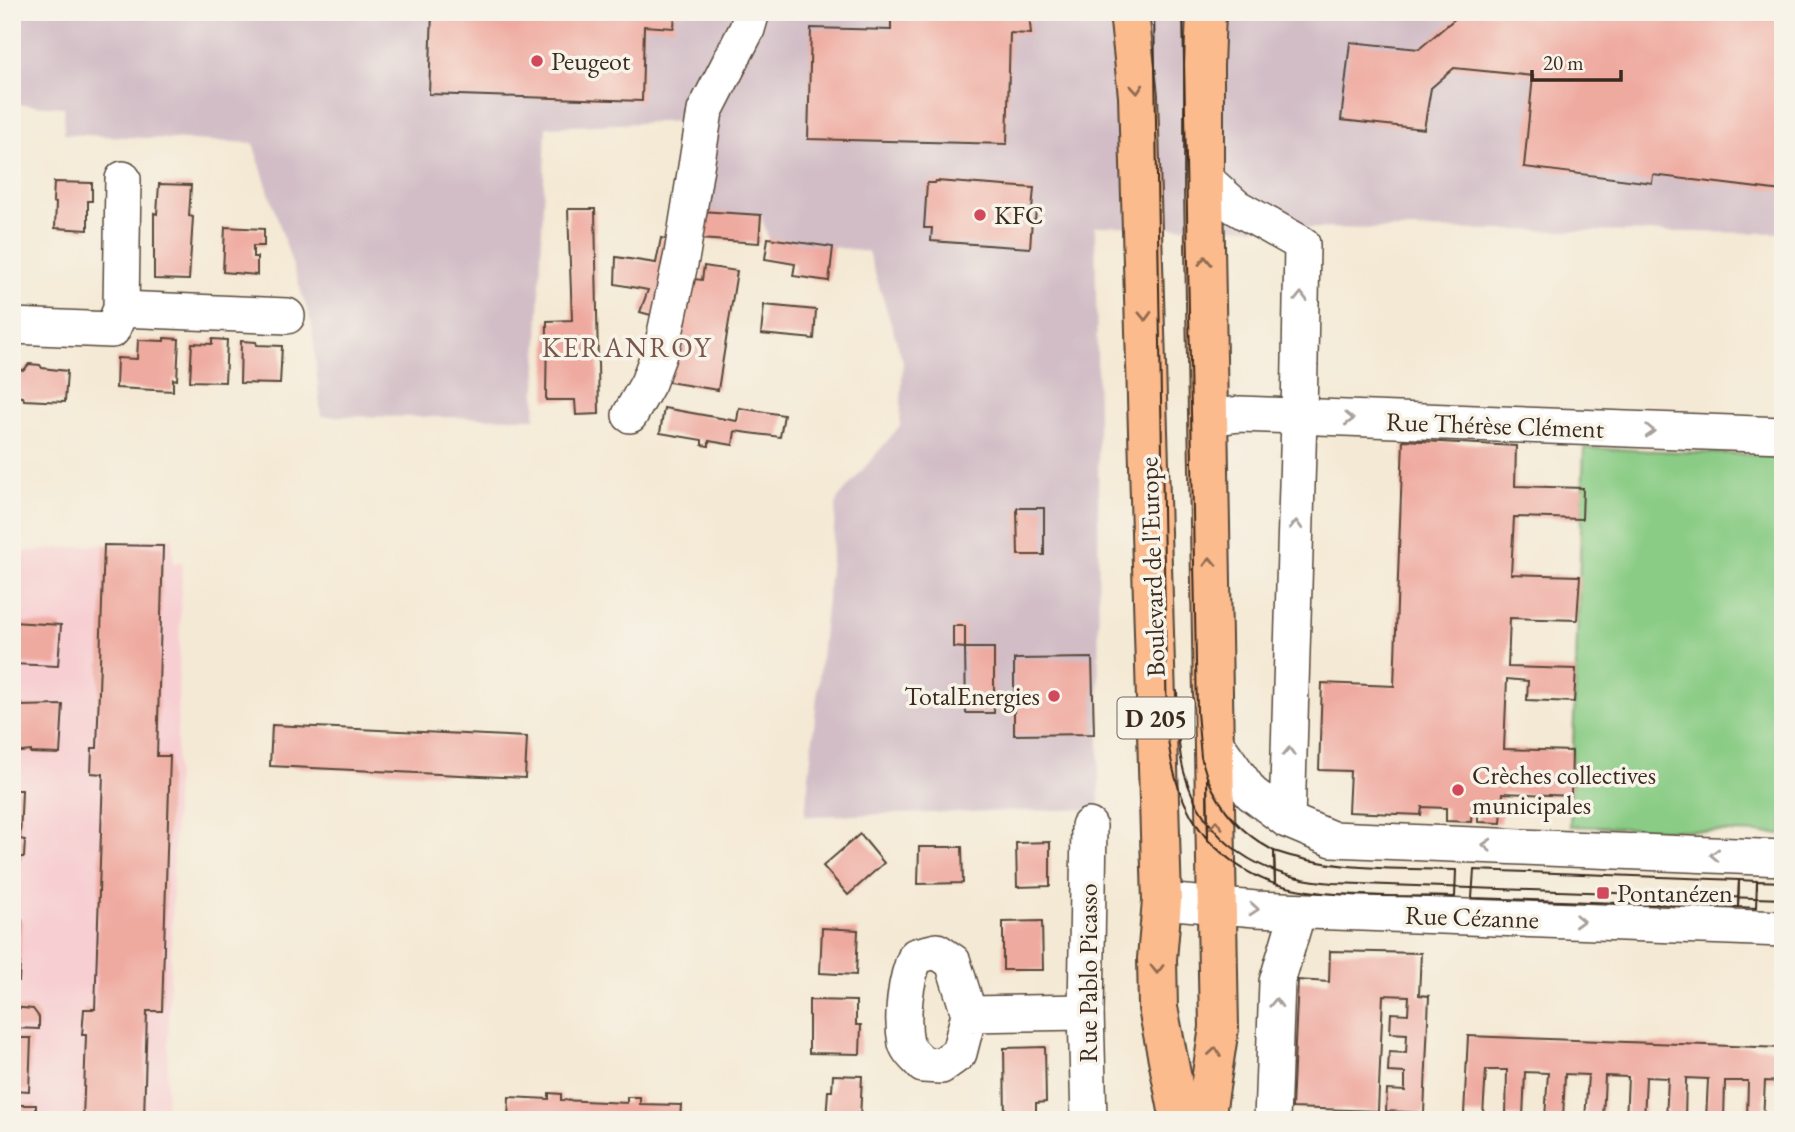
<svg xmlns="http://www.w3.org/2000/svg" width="1795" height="1132" font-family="'EB Garamond',serif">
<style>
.built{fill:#f7cfd2}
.industrial{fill:#d2bdc6}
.green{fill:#8acc85;stroke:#627b52;stroke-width:2}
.building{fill:#efaaa0}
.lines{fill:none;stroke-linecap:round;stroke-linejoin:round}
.street-casing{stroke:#574739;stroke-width:38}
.primary-casing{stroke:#574739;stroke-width:42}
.street{stroke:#fff;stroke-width:35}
.primary{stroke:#fbbb8d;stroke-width:38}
.tram{stroke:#3b2a1e;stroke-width:2}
.oneway{stroke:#916b50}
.oneway2{stroke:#a79f9a}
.poi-dot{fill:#d1495b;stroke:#f7f3e8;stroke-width:2.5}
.labels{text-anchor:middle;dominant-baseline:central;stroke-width:7;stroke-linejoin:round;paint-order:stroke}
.shield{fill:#f7f3e8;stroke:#73665b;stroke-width:2}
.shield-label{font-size:24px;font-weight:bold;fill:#3b2a1e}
.poi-label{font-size:26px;fill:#3b2a1e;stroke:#f7f3e8;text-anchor:start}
.street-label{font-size:26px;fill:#3b2a1e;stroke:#f7f3e8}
.neighbourhood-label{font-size:28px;letter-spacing:2px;fill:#7a574c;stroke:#f7f3e8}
</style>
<rect width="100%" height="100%" fill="#f7f3e8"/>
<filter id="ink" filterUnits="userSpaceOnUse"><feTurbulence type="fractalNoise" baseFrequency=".0143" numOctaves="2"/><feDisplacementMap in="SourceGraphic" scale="14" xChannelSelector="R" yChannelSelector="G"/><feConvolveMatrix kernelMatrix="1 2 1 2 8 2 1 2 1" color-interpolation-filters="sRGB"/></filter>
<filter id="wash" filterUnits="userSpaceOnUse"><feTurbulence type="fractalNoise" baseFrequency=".00686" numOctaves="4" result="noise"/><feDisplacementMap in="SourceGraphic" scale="28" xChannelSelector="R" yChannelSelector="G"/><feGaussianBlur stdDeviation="1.57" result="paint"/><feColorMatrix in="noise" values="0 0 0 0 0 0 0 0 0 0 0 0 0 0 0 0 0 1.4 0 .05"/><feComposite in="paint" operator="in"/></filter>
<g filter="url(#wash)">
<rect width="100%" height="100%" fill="#f4e9d4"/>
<!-- built -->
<path class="built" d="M 173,537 L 173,563 L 182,563 L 166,1120 L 12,1120 L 12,553 Z"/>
<!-- industrial -->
<path class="industrial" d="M 12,12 L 1783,12 L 1783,233 L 1095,226 L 1098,421 L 1099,809 L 805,816 L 837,500 L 900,426 L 903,361 L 868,252 L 768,238 L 761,215 L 700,211 L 686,121 L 546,127 L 535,418 L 321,416 L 312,325 L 253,143 L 64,134 L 64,107 L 12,104 Z"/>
<!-- green -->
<path class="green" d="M 1584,448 L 1783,456 L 1783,834 L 1570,826 Z"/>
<g id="blocks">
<!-- building -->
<g class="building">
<path d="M 432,12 L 675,12 L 674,28 L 644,26 L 642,101 L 429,94 Z"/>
<path d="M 891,12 L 1029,12 L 1031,34 L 1010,33 L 1007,144 L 808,139 L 811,28 L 891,30 Z"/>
<path d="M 1455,12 L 1783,12 L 1783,191 L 1653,175 L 1652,183 L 1524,167 L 1533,76 L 1454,68 L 1431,88 L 1424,129 L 1341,120 L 1350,42 L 1419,49 L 1458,16 Z"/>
<path d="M 936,181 L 1034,188 L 1032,210 L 1036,210 L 1035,220 L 1032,220 L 1030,248 L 931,241 L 932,228 L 924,228 L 927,183 L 935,183 Z"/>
<path d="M 54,182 L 92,183 L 92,201 L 88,201 L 88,230 L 55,228 L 56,203 L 53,202 Z"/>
<path d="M 159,184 L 191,185 L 189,216 L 193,217 L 189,280 L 154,279 L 154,213 L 157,214 Z"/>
<path d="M 568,209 L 595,209 L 599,414 L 576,415 L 575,400 L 546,400 L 547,321 L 572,320 Z"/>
<path d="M 700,211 L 761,215 L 759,243 L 699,239 Z"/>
<path d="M 225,227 L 264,229 L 264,246 L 253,246 L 253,257 L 257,257 L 257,275 L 223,272 Z"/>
<path d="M 661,238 L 679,242 L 662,318 L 640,312 L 648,290 L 615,284 L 616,257 L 656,263 Z"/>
<path d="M 768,238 L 833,247 L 829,281 L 793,276 L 795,264 L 765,259 Z"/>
<path d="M 704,266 L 737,271 L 718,390 L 668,382 L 685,278 L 702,280 Z"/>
<path d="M 764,305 L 816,310 L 814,339 L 761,334 Z"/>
<path d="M 164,338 L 179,339 L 177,380 L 173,379 L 173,391 L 116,388 L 117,358 L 137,359 L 138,340 L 164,341 Z"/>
<path d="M 212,339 L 227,340 L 225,382 L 190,381 L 192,343 L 212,344 Z"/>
<path d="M 241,341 L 256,342 L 257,345 L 282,346 L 280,384 L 240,383 Z"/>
<path d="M 29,364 L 40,365 L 42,368 L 67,371 L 65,402 L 24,400 L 23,397 L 12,396 L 12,369 L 24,370 Z"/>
<path d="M 664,408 L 737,421 L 739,408 L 784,415 L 780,437 L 735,431 L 733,445 L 709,441 L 709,446 L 702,445 L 702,440 L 660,433 Z"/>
<path d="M 1403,440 L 1516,446 L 1515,486 L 1583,488 L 1582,519 L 1514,517 L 1511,574 L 1580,576 L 1577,620 L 1510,618 L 1508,667 L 1576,669 L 1574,702 L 1527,700 L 1528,681 L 1507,679 L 1504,749 L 1572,751 L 1571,796 L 1503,793 L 1501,823 L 1478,822 L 1478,808 L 1472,808 L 1471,822 L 1446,821 L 1446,808 L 1422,807 L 1421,815 L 1348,812 L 1350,771 L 1319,770 L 1322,683 L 1394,686 Z"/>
<path d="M 1017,508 L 1044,508 L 1044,555 L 1018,555 Z"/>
<path d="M 104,545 L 163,546 L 157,756 L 170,756 L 162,1011 L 147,1011 L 144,1120 L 83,1120 L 86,1035 L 82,1035 L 84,1009 L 95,1009 L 103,774 L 91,773 L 92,748 L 97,748 Z"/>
<path d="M 12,622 L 61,625 L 58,666 L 12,664 Z"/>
<path d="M 953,626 L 965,626 L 965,648 L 994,648 L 994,713 L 966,713 L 965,648 L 953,647 Z"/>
<path d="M 1092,658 L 1094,734 L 1014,735 L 1014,659 Z"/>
<path d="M 12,703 L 21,704 L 20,706 L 63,705 L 60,754 L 31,753 L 31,751 L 12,753 Z"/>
<path d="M 272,725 L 527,737 L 525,778 L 270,766 Z"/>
<path d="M 12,790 L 22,790 L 20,839 L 25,840 L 24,857 L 20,857 L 18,920 L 22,920 L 19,981 L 12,981 Z"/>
<path d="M 860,834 L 884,863 L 848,895 L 823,866 Z"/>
<path d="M 1050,842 L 1050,886 L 1017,887 L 1016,843 Z"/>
<path d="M 919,847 L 962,847 L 963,883 L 918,884 Z"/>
<path d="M 1042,921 L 1043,970 L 1003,970 L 1003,922 Z"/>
<path d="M 822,928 L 858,930 L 856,975 L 820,973 Z"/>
<path d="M 1330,951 L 1421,953 L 1419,995 L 1429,996 L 1424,1113 L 1386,1111 L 1387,1090 L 1405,1091 L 1405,1073 L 1388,1072 L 1389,1052 L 1406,1053 L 1407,1034 L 1390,1033 L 1391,1013 L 1408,1014 L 1409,996 L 1383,995 L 1378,1111 L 1292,1108 L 1298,980 L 1329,982 Z"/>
<path d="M 809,1000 L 856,1001 L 856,1025 L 861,1025 L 860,1054 L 809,1053 Z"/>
<path d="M 12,1007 L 33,1009 L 39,1017 L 39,1029 L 12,1028 Z"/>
<path d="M 1468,1036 L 1783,1048 L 1783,1082 L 1765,1081 L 1763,1120 L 1747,1120 L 1748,1081 L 1725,1081 L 1724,1120 L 1706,1120 L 1708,1079 L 1686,1078 L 1685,1120 L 1666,1120 L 1668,1078 L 1646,1077 L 1644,1120 L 1626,1120 L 1628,1077 L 1605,1076 L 1603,1120 L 1585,1120 L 1588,1075 L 1565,1074 L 1563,1119 L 1545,1118 L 1548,1073 L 1525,1072 L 1523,1117 L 1506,1116 L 1507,1070 L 1486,1070 L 1483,1115 L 1464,1114 Z"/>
<path d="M 12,1038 L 31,1038 L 29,1091 L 12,1090 Z"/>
<path d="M 1045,1047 L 1046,1102 L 1036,1103 L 1036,1119 L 1005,1120 L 1004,1048 Z"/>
<path d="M 833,1075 L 862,1076 L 860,1120 L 826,1120 L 828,1091 L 832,1091 Z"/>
<path d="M 549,1093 L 561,1094 L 561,1100 L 627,1103 L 627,1097 L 640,1097 L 640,1104 L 681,1105 L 680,1120 L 508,1120 L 509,1097 L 549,1099 Z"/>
<rect x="12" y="1105" width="24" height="15"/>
</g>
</g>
</g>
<g filter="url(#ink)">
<use href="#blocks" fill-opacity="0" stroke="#574739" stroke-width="2"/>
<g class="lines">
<defs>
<g id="street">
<path d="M 1204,178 L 1236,207 L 1302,244 L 1299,418 L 1287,820"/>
<path d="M 121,309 L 123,179"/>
<path d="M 12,326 L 112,330 L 121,309 L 287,316"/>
<path d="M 630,415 L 648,383 L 663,343 L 682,254 L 705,111 L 747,29 L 752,12"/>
<path d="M 1208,418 L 1240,414 L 1783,435"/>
<path d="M 1215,742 L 1251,793 L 1287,820 L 1332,839 L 1783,858"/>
<path d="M 1089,826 L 1086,1012 L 1089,1120"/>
<path d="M 1162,901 L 1256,909 L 1783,929"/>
<path d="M 969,1014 L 953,962 L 937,951 L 916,956 C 905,979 901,1018 906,1043 C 908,1051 918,1059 923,1065 L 941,1066 L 959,1053 L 969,1014 L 1086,1012"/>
<path d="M 1272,1120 L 1277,982 L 1298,911"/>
</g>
<g id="primary">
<path d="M 1129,12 L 1138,96 L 1162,901 L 1157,959 L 1158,1008 L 1180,1120"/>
<path d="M 1205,1120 L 1219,1028 L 1204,190 L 1204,66 L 1206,12"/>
</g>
</defs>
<!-- street casing -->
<use href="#street" class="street-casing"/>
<!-- primary casing -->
<use href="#primary" class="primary-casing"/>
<!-- street -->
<use href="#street" class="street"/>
<!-- primary -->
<use href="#primary" class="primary"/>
<!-- tram -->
<g class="tram">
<path d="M 1154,12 L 1167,730 C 1171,772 1181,807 1208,840 L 1207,777 L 1201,757 L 1197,712 L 1183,12"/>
<path d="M 1177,691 C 1178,718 1177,746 1184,772 C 1204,843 1261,878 1333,883 L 1783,899"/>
<path d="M 1207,777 C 1222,811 1241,833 1274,851 L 1275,884 C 1248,875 1228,860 1208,840 Z"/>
<path d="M 1274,851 C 1332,871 1395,868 1456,870 L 1455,897 C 1396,895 1332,900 1275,884 Z"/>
<path d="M 1474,870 L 1739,880 L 1738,907 L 1472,898 Z"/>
<path d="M 1739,880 L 1757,881 L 1756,908 L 1738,907 Z"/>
<path d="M 1757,889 L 1757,881 L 1783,882"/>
</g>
</g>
<!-- one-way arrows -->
<defs><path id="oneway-chevron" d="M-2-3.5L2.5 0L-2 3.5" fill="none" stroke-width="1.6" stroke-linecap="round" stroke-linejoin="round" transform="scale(1.75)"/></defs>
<g class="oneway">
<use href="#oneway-chevron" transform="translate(1137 89) rotate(85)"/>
<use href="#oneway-chevron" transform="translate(1205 261) rotate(-91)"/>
<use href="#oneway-chevron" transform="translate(1145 316) rotate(88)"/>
<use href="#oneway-chevron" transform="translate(1210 562) rotate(-91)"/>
<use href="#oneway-chevron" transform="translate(1216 825) rotate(-90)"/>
<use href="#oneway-chevron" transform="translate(1157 969) rotate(90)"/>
<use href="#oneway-chevron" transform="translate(1215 1052) rotate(-81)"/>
</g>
<g class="oneway2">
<use href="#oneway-chevron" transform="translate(1301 297) rotate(-89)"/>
<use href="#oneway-chevron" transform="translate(1349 419) rotate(2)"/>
<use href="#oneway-chevron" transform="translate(1650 431) rotate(2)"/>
<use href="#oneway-chevron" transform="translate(1296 525) rotate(-88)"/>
<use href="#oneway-chevron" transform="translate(1289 752) rotate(-88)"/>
<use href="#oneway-chevron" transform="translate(1487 845) rotate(-177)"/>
<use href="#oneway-chevron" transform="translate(1715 855) rotate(-178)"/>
<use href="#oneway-chevron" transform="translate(1254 909) rotate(4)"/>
<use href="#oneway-chevron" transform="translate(1579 921) rotate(2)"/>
<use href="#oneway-chevron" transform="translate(1276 1003) rotate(-88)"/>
</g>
</g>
<!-- markers -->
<g class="poi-dot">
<circle cx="537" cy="61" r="7"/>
<circle cx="980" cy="215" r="7"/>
<circle cx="1054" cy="696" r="7"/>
<circle cx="1458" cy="790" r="7"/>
<rect x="1596" y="886" width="14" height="14" rx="3.5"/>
</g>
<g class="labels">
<!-- shield labels -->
<rect class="shield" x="1117.5" y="697.5" width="77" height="41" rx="5"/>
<g class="shield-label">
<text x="1156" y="718">D 205</text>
</g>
<!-- poi labels -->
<g class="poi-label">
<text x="551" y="61">Peugeot</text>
<text x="994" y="215">KFC</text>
<text x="1040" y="696" text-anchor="end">TotalEnergies</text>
<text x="1472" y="775">Crèches collectives<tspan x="1472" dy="30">municipales</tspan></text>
<text x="1617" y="893">Pontanézen</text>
</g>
<!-- street labels -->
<g class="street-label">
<text transform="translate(1495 425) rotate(2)">Rue Thérèse Clément</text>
<text transform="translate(1152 567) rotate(-92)">Boulevard de l'Europe</text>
<text transform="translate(1472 917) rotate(2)">Rue Cézanne</text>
<text transform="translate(1088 973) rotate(-90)">Rue Pablo Picasso</text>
</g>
<!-- neighbourhood labels -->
<g class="neighbourhood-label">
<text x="627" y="347">KERANROY</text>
</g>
</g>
<!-- margin -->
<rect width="1795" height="1132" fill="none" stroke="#f7f3e8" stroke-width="42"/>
<!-- scale -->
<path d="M1532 70v10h89v-10" fill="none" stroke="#3b2a1e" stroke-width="3.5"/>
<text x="1543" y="70" font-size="21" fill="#3b2a1e" stroke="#f7f3e8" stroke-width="5" paint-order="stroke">20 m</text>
</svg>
